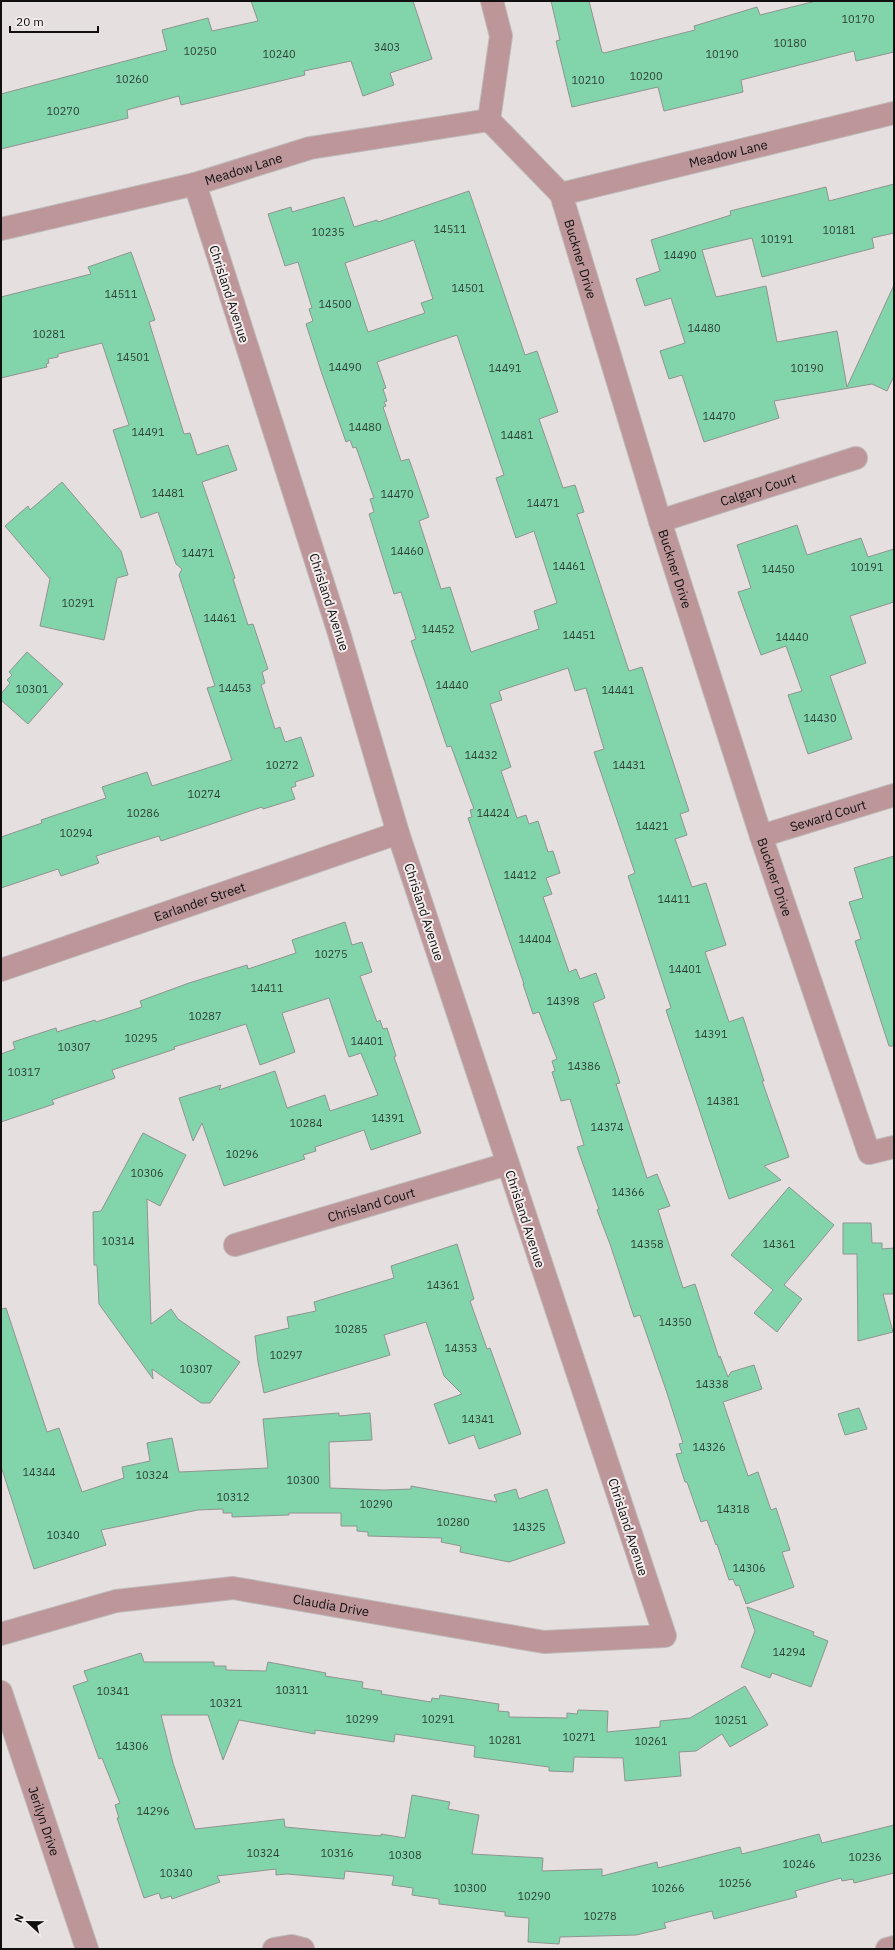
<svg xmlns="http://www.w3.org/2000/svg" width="895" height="1950" font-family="'IBM Plex Sans',sans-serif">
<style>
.building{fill:#82d5aa;stroke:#8f9491;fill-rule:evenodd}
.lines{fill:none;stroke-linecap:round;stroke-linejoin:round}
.minor-casing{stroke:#bfbaba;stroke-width:24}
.minor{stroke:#bc9699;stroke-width:22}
.labels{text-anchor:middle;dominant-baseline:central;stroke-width:4;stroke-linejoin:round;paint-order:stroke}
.number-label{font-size:11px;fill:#2d4036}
.street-label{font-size:13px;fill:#110f0f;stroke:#f3eced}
</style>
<rect width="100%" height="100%" fill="#e5dfdf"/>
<!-- building -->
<g class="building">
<path d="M 251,1 L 413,1 L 432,59 L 390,73 L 394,85 L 363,96 L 351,61 L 304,71 L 305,75 L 181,105 L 179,96 L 127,110 L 128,118 L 1,149 L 1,94 L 167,50 L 162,30 L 208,18 L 212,31 L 258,21 Z"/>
<path d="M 551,1 L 589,1 L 602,52 L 604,53 L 695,30 L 694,26 L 757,7 L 760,15 L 816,1 L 894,1 L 894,52 L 856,61 L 854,51 L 741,80 L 743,92 L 664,111 L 658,87 L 572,107 L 556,41 L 560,40 Z"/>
<path d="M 894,184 L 894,233 L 872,238 L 874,248 L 762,277 L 752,238 L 702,250 L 716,297 L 766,286 L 777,342 L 837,331 L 847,387 L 894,285 L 894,376 L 887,391 L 872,384 L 774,401 L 779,418 L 704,442 L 682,375 L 669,379 L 660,351 L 685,343 L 671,298 L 645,306 L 636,279 L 660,271 L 651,240 L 731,215 L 730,211 L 826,187 L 829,201 Z"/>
<path d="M 469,191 L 525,355 L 537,351 L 558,412 L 539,419 L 563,488 L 575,485 L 584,512 L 577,514 L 629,671 L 642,667 L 689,811 L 680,814 L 687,835 L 675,839 L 692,887 L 706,883 L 726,945 L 705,952 L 729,1022 L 743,1017 L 764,1081 L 762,1081 L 789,1157 L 764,1166 L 781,1180 L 729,1199 L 666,1010 L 671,1008 L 628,876 L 635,873 L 594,752 L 604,749 L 586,688 L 575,691 L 568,668 L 499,691 L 502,700 L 490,704 L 511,767 L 501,771 L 517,818 L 526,815 L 529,824 L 538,821 L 548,852 L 553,851 L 560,873 L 546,878 L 552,894 L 543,897 L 569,972 L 576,969 L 580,979 L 596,973 L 605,998 L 593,1003 L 620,1083 L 616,1084 L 647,1178 L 657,1174 L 670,1206 L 658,1210 L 683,1288 L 695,1284 L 719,1358 L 720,1356 L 728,1377 L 731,1372 L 754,1365 L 762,1389 L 723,1402 L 748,1476 L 758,1472 L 771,1510 L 776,1508 L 790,1550 L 782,1552 L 794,1587 L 746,1604 L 739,1585 L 736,1586 L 733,1579 L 729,1580 L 717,1544 L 716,1545 L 707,1520 L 701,1522 L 687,1482 L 685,1482 L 676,1454 L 682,1453 L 679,1444 L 683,1443 L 666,1390 L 640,1315 L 634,1317 L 610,1244 L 597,1210 L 599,1209 L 577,1147 L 584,1145 L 570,1099 L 561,1101 L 552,1072 L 555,1071 L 552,1061 L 557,1059 L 539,1012 L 533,1014 L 523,984 L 524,984 L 468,818 L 472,817 L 470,810 L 474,809 L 451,746 L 447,747 L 411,641 L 416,639 L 401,592 L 394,594 L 369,514 L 374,512 L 370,499 L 374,498 L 356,447 L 353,448 L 350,440 L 346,442 L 322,374 L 306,324 L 313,321 L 309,309 L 312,308 L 298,262 L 285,266 L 268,214 L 291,207 L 292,212 L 344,197 L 354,227 L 377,220 L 378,222 ZM 414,240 L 433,299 L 421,303 L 425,313 L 368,332 L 345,263 ZM 457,335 L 504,475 L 496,478 L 516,538 L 534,531 L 557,603 L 534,611 L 539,629 L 471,652 L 450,587 L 441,589 L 419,521 L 429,517 L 409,459 L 401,461 L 383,407 L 386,406 L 384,402 L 387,401 L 383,389 L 386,388 L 377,362 Z"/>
<path d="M 131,252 L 155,320 L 149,322 L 184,434 L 190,433 L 197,455 L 228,445 L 237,470 L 202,482 L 235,578 L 233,579 L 248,625 L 253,624 L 268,669 L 262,672 L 265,683 L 261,685 L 275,729 L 280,727 L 285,742 L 301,737 L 314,776 L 295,782 L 296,786 L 291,788 L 295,799 L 263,809 L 262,807 L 161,841 L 159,836 L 118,849 L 96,856 L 99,863 L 61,876 L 58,869 L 1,888 L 1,837 L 42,823 L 41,820 L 106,798 L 102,787 L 147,772 L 152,786 L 232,760 L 207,688 L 215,686 L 179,575 L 182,569 L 176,564 L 158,512 L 141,518 L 113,430 L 129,425 L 102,343 L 58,354 L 58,357 L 48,359 L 49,363 L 46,364 L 47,367 L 1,378 L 1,297 L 91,274 L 88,267 Z"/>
<path d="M 62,482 L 121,551 L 128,575 L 117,578 L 104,640 L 40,626 L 50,579 L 5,526 L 28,506 L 30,510 Z"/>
<path d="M 797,525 L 807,555 L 861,538 L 868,557 L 894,549 L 894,602 L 850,616 L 866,663 L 830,676 L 852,739 L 808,754 L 788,695 L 802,691 L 786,646 L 761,655 L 738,592 L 751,588 L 737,545 Z"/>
<path d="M 27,652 L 63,684 L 28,724 L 1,700 L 1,694 L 10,683 L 7,680 L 12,675 L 9,672 Z"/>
<path d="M 894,856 L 894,1046 L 889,1046 L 855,941 L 861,939 L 849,902 L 863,898 L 854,868 Z"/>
<path d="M 345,922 L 352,945 L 362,942 L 372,972 L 360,976 L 377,1022 L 380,1020 L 383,1029 L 387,1028 L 396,1056 L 394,1057 L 421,1133 L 371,1150 L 364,1130 L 315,1147 L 316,1151 L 303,1155 L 305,1159 L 224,1186 L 202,1123 L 193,1141 L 179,1098 L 221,1085 L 219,1090 L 275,1071 L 287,1108 L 325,1095 L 330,1111 L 378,1095 L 361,1053 L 349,1057 L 329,998 L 282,1013 L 295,1052 L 260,1065 L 246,1024 L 174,1047 L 175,1049 L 112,1070 L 115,1078 L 52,1100 L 54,1104 L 1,1122 L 1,1054 L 15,1049 L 13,1042 L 56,1028 L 57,1032 L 95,1020 L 96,1022 L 142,1007 L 140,1001 L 189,983 L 247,965 L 248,969 L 296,953 L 292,940 Z"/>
<path d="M 143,1133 L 186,1155 L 160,1206 L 147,1199 L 151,1324 L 171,1309 L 178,1319 L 240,1362 L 210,1403 L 201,1403 L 152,1369 L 153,1379 L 99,1304 L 97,1265 L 94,1265 L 93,1212 L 101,1211 Z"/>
<path d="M 789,1187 L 834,1225 L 784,1285 L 802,1299 L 777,1332 L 754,1313 L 773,1290 L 731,1255 Z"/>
<path d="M 843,1223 L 871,1223 L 872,1243 L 882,1243 L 882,1249 L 894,1248 L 894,1294 L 883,1294 L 893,1332 L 858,1341 L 857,1254 L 843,1254 Z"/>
<path d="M 457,1244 L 474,1299 L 470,1301 L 487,1349 L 490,1348 L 521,1434 L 479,1449 L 474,1435 L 449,1444 L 434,1404 L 462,1394 L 444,1376 L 426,1322 L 384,1335 L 390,1355 L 264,1393 L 258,1362 L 255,1336 L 289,1328 L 287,1317 L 316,1311 L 314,1302 L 394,1278 L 391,1266 Z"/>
<path d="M 6,1308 L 47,1432 L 59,1428 L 82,1492 L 124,1478 L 122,1467 L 150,1461 L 147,1443 L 172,1438 L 179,1472 L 268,1468 L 263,1419 L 339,1413 L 339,1416 L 370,1413 L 372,1440 L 329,1442 L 330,1488 L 384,1490 L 411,1489 L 411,1486 L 497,1502 L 494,1495 L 516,1489 L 519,1499 L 547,1489 L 565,1543 L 509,1562 L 460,1552 L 461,1546 L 441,1542 L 442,1538 L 368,1536 L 368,1532 L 357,1531 L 357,1526 L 341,1526 L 341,1513 L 289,1513 L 289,1515 L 232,1517 L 232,1513 L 223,1513 L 223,1509 L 198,1510 L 101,1530 L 106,1545 L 34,1569 L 1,1466 L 1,1309 Z"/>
<path d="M 859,1408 L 867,1429 L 845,1435 L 838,1414 Z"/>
<path d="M 747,1607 L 814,1632 L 813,1635 L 828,1641 L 811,1687 L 772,1673 L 770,1678 L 741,1667 L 755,1631 Z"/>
<path d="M 141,1653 L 144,1662 L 214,1662 L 214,1666 L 226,1666 L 226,1670 L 266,1671 L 268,1662 L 326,1673 L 325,1676 L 363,1682 L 362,1688 L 382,1691 L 381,1694 L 431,1702 L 432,1698 L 439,1699 L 440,1695 L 499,1704 L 498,1711 L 509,1712 L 509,1717 L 567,1718 L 567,1713 L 577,1714 L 578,1710 L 608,1711 L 607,1732 L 660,1727 L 660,1721 L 690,1718 L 745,1686 L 768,1725 L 730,1747 L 722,1734 L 696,1751 L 679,1752 L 681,1776 L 625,1781 L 623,1758 L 574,1757 L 573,1772 L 549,1771 L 549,1767 L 474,1757 L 475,1746 L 395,1734 L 394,1742 L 315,1730 L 315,1734 L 239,1720 L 223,1760 L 208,1715 L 161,1715 L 173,1763 L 195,1829 L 284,1819 L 285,1827 L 381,1836 L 381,1834 L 405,1838 L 412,1795 L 450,1802 L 448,1809 L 479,1815 L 472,1854 L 543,1858 L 542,1871 L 602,1869 L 602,1876 L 657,1862 L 658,1868 L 740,1847 L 742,1854 L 819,1834 L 822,1843 L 894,1825 L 894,1873 L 854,1883 L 853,1879 L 842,1881 L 841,1878 L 795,1891 L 797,1897 L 714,1919 L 712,1911 L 664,1923 L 666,1928 L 636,1935 L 560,1937 L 559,1944 L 528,1942 L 529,1918 L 505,1916 L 505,1912 L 439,1904 L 439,1899 L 412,1895 L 413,1888 L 392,1885 L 394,1876 L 345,1871 L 344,1879 L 287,1874 L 276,1875 L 276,1869 L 217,1876 L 220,1882 L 172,1899 L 171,1896 L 161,1899 L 159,1893 L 144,1898 L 117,1818 L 119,1818 L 115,1805 L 120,1803 L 102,1758 L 99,1759 L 73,1686 L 88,1681 L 84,1671 Z"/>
</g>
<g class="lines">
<defs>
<g id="minor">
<path id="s1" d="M 492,1 L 501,36 L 489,120 L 561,194 L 660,521 L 761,836 L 869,1153 L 894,1147"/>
<path id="s2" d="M 561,194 L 894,113"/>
<path id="s3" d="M 1,229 L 195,184 L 310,148 L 489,120"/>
<path id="s4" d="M 660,521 L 856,458"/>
<path id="s5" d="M 761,836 L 894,795"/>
<path id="s6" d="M 1,970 L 398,833"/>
<path id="s7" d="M 235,1245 L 507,1164"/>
<path id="s8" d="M 1,1634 L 116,1601 L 233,1588 L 544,1642 L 665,1636 L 398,833 L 339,633 L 195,184"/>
<path id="s9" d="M 1,1692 L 87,1949"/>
<path d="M 274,1949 L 291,1946 L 303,1949"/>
<path d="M 887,1949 L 894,1947"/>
</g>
</defs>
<!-- minor casing -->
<use href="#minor" class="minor-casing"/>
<!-- minor -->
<use href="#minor" class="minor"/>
</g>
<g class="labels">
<!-- number labels -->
<g class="number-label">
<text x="858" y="19">10170</text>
<text x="790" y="43">10180</text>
<text x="387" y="47">3403</text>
<text x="200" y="51">10250</text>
<text x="279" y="54">10240</text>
<text x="722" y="54">10190</text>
<text x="646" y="76">10200</text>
<text x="132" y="79">10260</text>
<text x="588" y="80">10210</text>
<text x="63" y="111">10270</text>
<text x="450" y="229">14511</text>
<text x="839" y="230">10181</text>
<text x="328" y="232">10235</text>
<text x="777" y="239">10191</text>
<text x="680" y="255">14490</text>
<text x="468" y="288">14501</text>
<text x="121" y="294">14511</text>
<text x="335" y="304">14500</text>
<text x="704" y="328">14480</text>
<text x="49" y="334">10281</text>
<text x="133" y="357">14501</text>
<text x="345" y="367">14490</text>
<text x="505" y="368">14491</text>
<text x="807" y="368">10190</text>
<text x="719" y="416">14470</text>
<text x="365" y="427">14480</text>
<text x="148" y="432">14491</text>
<text x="517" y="435">14481</text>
<text x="168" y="493">14481</text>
<text x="397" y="494">14470</text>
<text x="543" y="503">14471</text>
<text x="407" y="551">14460</text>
<text x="198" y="553">14471</text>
<text x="569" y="566">14461</text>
<text x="867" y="567">10191</text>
<text x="778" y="569">14450</text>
<text x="78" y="603">10291</text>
<text x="220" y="618">14461</text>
<text x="438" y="629">14452</text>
<text x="579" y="635">14451</text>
<text x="792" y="637">14440</text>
<text x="452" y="685">14440</text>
<text x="235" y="688">14453</text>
<text x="32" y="689">10301</text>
<text x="618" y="690">14441</text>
<text x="820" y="718">14430</text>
<text x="481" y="755">14432</text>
<text x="282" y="765">10272</text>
<text x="629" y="765">14431</text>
<text x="204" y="794">10274</text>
<text x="143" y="813">10286</text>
<text x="493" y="813">14424</text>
<text x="652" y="826">14421</text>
<text x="76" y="833">10294</text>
<text x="520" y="875">14412</text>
<text x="674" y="899">14411</text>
<text x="535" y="939">14404</text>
<text x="331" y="954">10275</text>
<text x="685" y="969">14401</text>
<text x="267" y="988">14411</text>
<text x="563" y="1001">14398</text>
<text x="205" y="1016">10287</text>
<text x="711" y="1034">14391</text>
<text x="141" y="1038">10295</text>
<text x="367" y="1041">14401</text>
<text x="74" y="1047">10307</text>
<text x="584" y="1066">14386</text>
<text x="24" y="1072">10317</text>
<text x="723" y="1101">14381</text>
<text x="388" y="1118">14391</text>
<text x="306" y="1123">10284</text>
<text x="607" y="1127">14374</text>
<text x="242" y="1154">10296</text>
<text x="147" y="1173">10306</text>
<text x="628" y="1192">14366</text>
<text x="118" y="1241">10314</text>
<text x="647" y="1244">14358</text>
<text x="779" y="1244">14361</text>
<text x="443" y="1285">14361</text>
<text x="675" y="1322">14350</text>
<text x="351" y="1329">10285</text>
<text x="461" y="1348">14353</text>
<text x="286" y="1355">10297</text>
<text x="196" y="1369">10307</text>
<text x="712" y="1384">14338</text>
<text x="478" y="1419">14341</text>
<text x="709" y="1447">14326</text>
<text x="39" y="1472">14344</text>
<text x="152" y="1475">10324</text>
<text x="303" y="1480">10300</text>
<text x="233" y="1497">10312</text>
<text x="376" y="1504">10290</text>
<text x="733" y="1509">14318</text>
<text x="453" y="1522">10280</text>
<text x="529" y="1527">14325</text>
<text x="63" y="1535">10340</text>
<text x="749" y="1568">14306</text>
<text x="789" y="1652">14294</text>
<text x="292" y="1690">10311</text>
<text x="113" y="1691">10341</text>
<text x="226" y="1703">10321</text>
<text x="362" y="1719">10299</text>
<text x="438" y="1719">10291</text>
<text x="731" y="1720">10251</text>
<text x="579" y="1737">10271</text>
<text x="505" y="1740">10281</text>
<text x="651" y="1741">10261</text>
<text x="132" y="1746">14306</text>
<text x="153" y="1811">14296</text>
<text x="263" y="1853">10324</text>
<text x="337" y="1853">10316</text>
<text x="405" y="1855">10308</text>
<text x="865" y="1857">10236</text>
<text x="799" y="1864">10246</text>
<text x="176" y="1873">10340</text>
<text x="735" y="1883">10256</text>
<text x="470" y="1888">10300</text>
<text x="668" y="1888">10266</text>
<text x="534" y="1896">10290</text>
<text x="600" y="1916">10278</text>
</g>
<!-- street labels -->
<g class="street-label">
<text stroke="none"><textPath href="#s2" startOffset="172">Meadow Lane</textPath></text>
<text stroke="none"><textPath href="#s3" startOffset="250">Meadow Lane</textPath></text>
<text stroke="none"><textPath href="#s1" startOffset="292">Buckner Drive</textPath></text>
<text transform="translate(229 294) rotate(72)">Chrisland Avenue</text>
<text stroke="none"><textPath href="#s4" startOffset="103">Calgary Court</textPath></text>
<text stroke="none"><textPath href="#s1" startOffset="616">Buckner Drive</textPath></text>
<text transform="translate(329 602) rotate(72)">Chrisland Avenue</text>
<text stroke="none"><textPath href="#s5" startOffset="70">Seward Court</textPath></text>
<text stroke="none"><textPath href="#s1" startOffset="940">Buckner Drive</textPath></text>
<text stroke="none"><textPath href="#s6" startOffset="210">Earlander Street</textPath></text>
<text transform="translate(424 912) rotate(72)">Chrisland Avenue</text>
<text stroke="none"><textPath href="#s7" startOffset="142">Chrisland Court</textPath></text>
<text transform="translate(525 1219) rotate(72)">Chrisland Avenue</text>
<text transform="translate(628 1527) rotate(72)">Chrisland Avenue</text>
<text stroke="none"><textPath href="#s8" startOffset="337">Claudia Drive</textPath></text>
<text stroke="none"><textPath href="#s9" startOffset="136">Jerilyn Drive</textPath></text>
</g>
</g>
<!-- border -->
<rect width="895" height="1950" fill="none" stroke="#110f0f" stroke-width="4"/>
<!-- north arrow -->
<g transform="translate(28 1922) rotate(292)" stroke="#f3eced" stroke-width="3" paint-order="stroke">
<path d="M0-3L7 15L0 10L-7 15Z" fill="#110f0f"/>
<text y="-6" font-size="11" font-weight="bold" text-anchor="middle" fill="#110f0f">N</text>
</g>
<!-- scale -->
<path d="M10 26v6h88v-6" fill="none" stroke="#110f0f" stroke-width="2"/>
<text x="16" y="26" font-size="12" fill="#110f0f" stroke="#f3eced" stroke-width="3" paint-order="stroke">20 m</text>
</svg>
